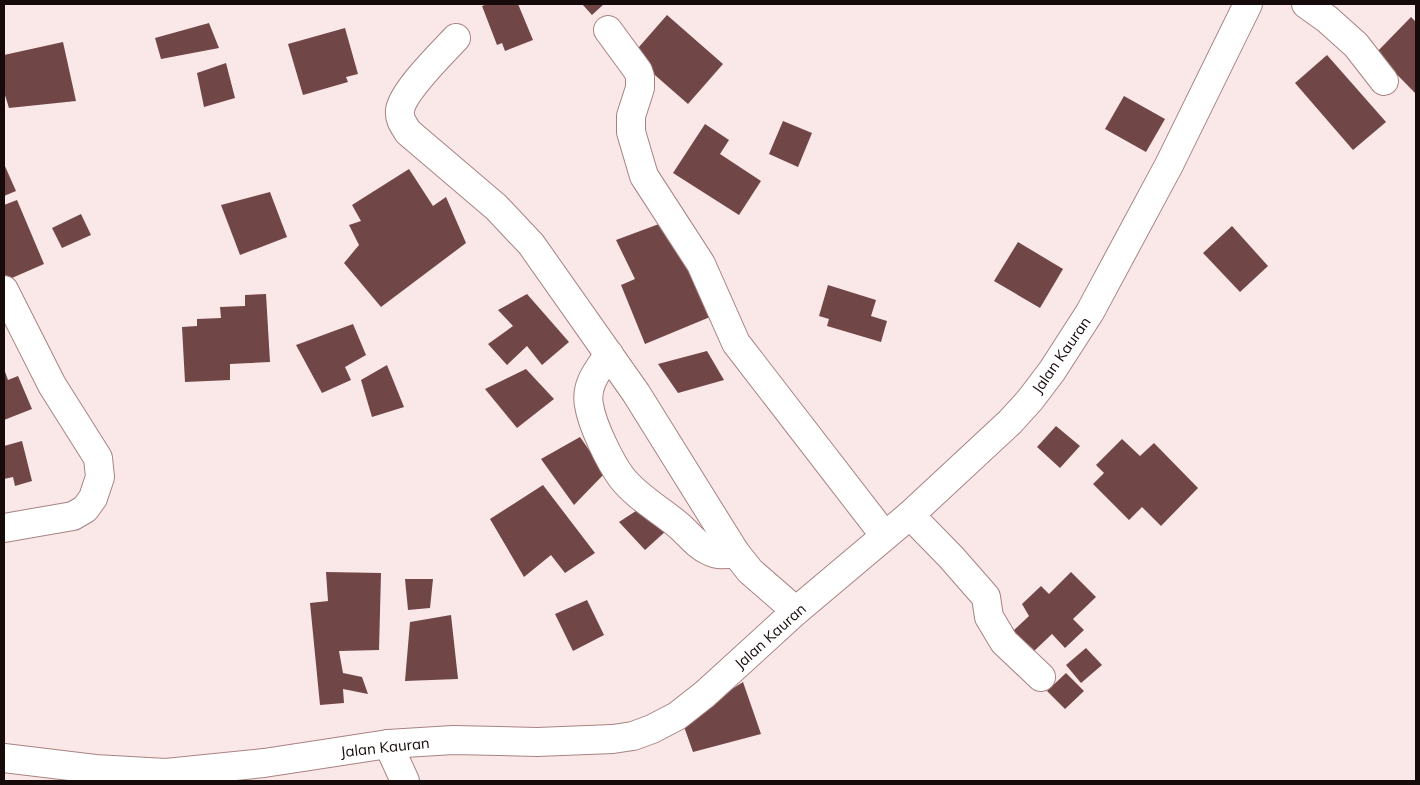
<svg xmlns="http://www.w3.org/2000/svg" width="1420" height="785" font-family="Mulish,sans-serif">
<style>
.building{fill:#714647}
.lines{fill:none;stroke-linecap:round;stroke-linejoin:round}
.minor-casing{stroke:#a88282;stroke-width:30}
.tertiary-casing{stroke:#a88282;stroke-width:30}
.minor{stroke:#fff;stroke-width:28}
.tertiary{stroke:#fff;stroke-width:28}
.labels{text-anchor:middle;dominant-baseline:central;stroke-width:5;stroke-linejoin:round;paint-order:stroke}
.street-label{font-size:15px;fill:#170a0a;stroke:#fff}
</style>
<rect width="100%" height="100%" fill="#fae8e8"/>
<!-- building -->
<g class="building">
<path d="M 488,4 L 518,4 L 533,40 L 505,51 L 502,43 L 497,45 L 482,6 Z"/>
<path d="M 582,4 L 604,4 L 592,15 Z"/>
<path d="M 667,15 L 723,64 L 688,104 L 632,55 Z"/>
<path d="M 1411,17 L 1416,22 L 1416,94 L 1376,53 Z"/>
<path d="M 209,23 L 219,48 L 161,59 L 155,38 Z"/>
<path d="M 345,28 L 358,74 L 346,77 L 348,82 L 303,95 L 288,44 Z"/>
<path d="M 63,42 L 76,101 L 9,108 L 4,92 L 4,55 Z"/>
<path d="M 1327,55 L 1386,122 L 1353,150 L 1295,83 Z"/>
<path d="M 226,63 L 235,98 L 204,107 L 197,73 Z"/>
<path d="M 1124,96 L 1165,119 L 1146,152 L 1105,129 Z"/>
<path d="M 783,121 L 812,133 L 798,167 L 769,154 Z"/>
<path d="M 705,124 L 729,140 L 720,154 L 761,181 L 739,215 L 673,173 Z"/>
<path d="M 4,164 L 16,191 L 4,196 Z"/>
<path d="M 409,169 L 433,206 L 446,197 L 466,243 L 381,307 L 344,263 L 359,245 L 349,225 L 361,221 L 352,205 Z"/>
<path d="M 270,192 L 287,237 L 240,255 L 221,205 Z"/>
<path d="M 17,200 L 44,264 L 5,281 L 4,205 Z"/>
<path d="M 81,214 L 91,235 L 62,248 L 52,228 Z"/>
<path d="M 667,221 L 710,317 L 645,344 L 621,285 L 635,279 L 616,240 Z"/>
<path d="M 1232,226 L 1268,266 L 1240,292 L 1203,253 Z"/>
<path d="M 1018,242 L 1063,269 L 1040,308 L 994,281 Z"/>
<path d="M 828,285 L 876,300 L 871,316 L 887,321 L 881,342 L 827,326 L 829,319 L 819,316 Z"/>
<path d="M 266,294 L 270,362 L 230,364 L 230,380 L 185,382 L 182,327 L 197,326 L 197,319 L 221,318 L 220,307 L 245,306 L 245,295 Z"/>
<path d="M 527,294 L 569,342 L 542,365 L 527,346 L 507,365 L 488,344 L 513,326 L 498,310 Z"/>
<path d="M 353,324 L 366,355 L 345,367 L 351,380 L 322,393 L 296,345 Z"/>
<path d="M 707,351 L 724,380 L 678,393 L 658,364 Z"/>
<path d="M 387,365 L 404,407 L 372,417 L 361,380 Z"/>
<path d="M 4,369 L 8,380 L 18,376 L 32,409 L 4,420 Z"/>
<path d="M 526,369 L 554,399 L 517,428 L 485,389 Z"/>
<path d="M 1056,426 L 1080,446 L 1060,468 L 1037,447 Z"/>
<path d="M 580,437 L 605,473 L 574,505 L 541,459 Z"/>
<path d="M 1122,439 L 1140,456 L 1154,443 L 1198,488 L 1161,526 L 1142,507 L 1129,520 L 1093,484 L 1104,473 L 1096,465 Z"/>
<path d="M 22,441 L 32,481 L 15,486 L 13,477 L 4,479 L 4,446 Z"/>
<path d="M 543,485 L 595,553 L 565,573 L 551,555 L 524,577 L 490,519 Z"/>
<path d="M 639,509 L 667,530 L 645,550 L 619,522 Z"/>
<path d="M 326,572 L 381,573 L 379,650 L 339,651 L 343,673 L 362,677 L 368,694 L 343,689 L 344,703 L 320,705 L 310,603 L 328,601 Z"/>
<path d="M 1071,572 L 1096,597 L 1073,619 L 1084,630 L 1065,648 L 1052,634 L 1033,652 L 1013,631 L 1029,616 L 1022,604 L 1041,586 L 1049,594 Z"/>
<path d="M 405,579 L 433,579 L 430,608 L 408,610 Z"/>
<path d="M 587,600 L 604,635 L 573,651 L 555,614 Z"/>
<path d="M 451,615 L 458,679 L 405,681 L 410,622 Z"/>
<path d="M 1086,648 L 1102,665 L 1081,683 L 1066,665 Z"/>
<path d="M 1066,673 L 1084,691 L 1065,709 L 1047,691 Z"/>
<path d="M 743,682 L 761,734 L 693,752 L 682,721 Z"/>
</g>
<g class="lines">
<defs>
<g id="minor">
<path d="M 1306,4 L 1327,19 L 1356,45 L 1384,81"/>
<path d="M 608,30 L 638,71 L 640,77 L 640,88 L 631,116 L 631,132 L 644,176 L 701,264 L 736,343 L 885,536"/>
<path d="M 456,38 C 442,53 403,91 400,110 C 399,119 403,124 408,132 L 496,207 L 531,244 L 636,393 L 735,552 L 750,571 L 796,611"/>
<path d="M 4,290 L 52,385 L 98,458 L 100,477 L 93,498 L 85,509 L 73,516 L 4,528"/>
<path d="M 609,354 C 598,370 585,385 589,405 C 592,425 610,462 622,478 C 637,497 659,509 677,524 C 688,533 697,546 709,551 C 718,556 726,555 735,552"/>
<path d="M 910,515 L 951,557 L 986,597 L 989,617 L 1004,642 L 1041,677"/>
<path d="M 388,744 L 405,781"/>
</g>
<path id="tertiary" d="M 4,758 L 95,769 L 166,773 L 264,763 L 388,744 L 453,740 L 537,742 L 613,739 L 633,736 L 652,729 L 677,716 L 705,694 L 796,611 L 910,515 L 1010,422 L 1030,400 L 1052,371 L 1090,312 L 1169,165 L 1248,4"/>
</defs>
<!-- minor casing -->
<use href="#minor" class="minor-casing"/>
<!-- tertiary casing -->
<use href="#tertiary" class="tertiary-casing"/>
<!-- minor -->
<use href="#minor" class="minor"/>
<!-- tertiary -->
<use href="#tertiary" class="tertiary"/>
</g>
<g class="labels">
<!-- street labels -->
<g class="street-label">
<text transform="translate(1061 355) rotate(-55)">Jalan Kauran</text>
<text transform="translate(770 636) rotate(-42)">Jalan Kauran</text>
<text transform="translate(385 747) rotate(-6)">Jalan Kauran</text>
</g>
</g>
<!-- border -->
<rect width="1420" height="785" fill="none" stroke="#170a0a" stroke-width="10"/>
</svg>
